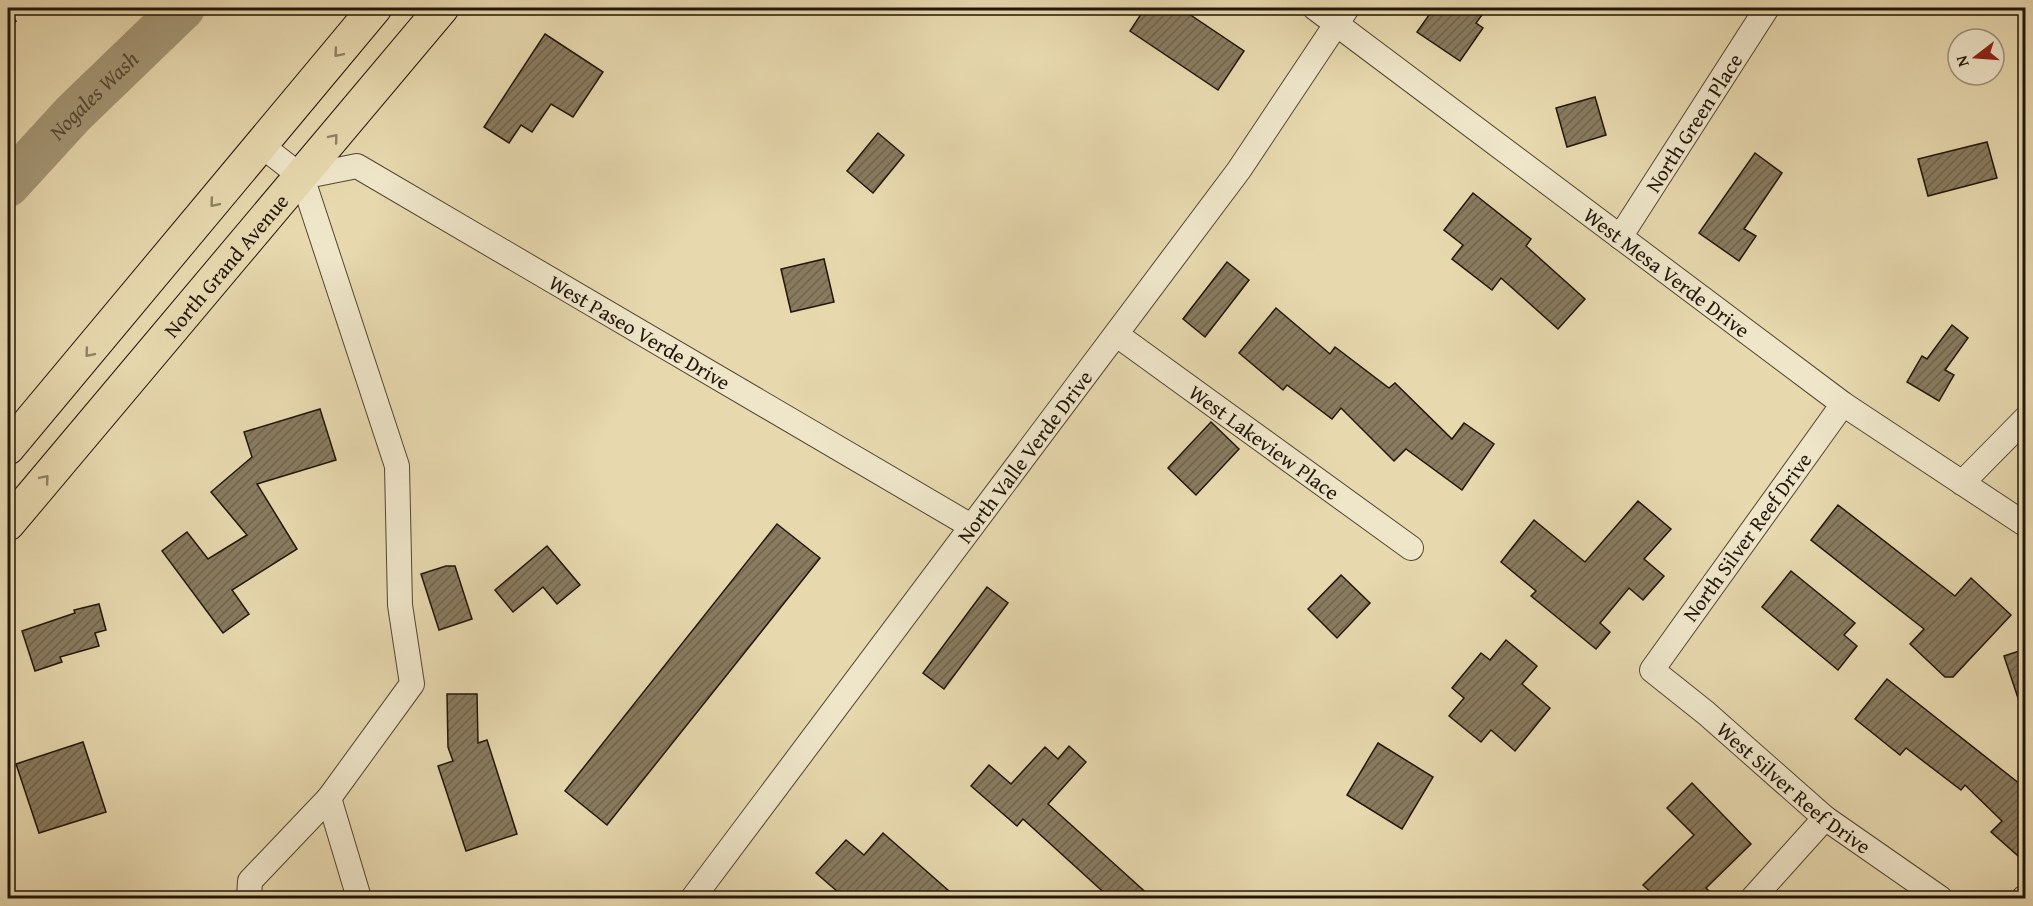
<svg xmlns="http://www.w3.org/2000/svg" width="2033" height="906" font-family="'Gentium Book Plus',serif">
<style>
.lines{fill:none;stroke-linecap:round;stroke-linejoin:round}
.river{stroke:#a49676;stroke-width:44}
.building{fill:url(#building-hatch);stroke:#211609;stroke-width:1.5}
.minor-casing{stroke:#524632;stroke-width:26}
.primary-casing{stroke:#211609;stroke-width:35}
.minor{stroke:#efe6ca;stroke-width:24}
.primary{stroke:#e7d8ae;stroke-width:33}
.rail{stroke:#211609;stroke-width:4.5;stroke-dasharray:10 10;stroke-linecap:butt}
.oneway{stroke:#8e8164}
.labels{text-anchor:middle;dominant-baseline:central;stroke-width:6;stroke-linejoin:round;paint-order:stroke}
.street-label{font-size:21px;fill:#211609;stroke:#efe6ca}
.water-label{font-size:22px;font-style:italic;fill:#554935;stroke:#efe6ca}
</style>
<defs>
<pattern id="building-hatch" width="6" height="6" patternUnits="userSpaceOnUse" patternTransform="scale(1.5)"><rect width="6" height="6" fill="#887b5f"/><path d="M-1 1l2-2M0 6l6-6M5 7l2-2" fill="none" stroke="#6f644d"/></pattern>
</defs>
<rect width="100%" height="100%" fill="#e7d8ae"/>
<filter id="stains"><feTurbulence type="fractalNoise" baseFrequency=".00333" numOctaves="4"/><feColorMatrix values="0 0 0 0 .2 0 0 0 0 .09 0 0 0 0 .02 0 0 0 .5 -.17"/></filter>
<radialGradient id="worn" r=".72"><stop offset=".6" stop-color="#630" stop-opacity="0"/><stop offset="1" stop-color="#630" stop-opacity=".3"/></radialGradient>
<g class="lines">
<!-- river -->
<path class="river" id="s1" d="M 8,185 L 73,114 L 183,8"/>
</g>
<!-- building -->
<g class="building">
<path d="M 1145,8 L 1180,8 L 1244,51 L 1218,90 L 1130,31 Z"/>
<path d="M 1434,8 L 1487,8 L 1476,23 L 1483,28 L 1460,61 L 1417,32 Z"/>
<path d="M 545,34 L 603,72 L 573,117 L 551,104 L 532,132 L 521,125 L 509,143 L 484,127 Z"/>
<path d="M 1595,97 L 1606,135 L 1567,147 L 1556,108 Z"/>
<path d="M 878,133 L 904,155 L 873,193 L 847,171 Z"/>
<path d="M 1987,142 L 1997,178 L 1928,196 L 1918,159 Z"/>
<path d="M 1755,153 L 1782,173 L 1744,229 L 1756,236 L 1739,261 L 1699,233 Z"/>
<path d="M 1473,193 L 1531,239 L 1526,246 L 1585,299 L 1558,329 L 1501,278 L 1492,290 L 1452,259 L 1463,245 L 1444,230 Z"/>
<path d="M 824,259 L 834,302 L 791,312 L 781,269 Z"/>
<path d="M 1227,262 L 1249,280 L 1205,337 L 1183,319 Z"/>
<path d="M 1276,308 L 1330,354 L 1335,347 L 1389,388 L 1395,383 L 1452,439 L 1464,423 L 1494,444 L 1462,490 L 1406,449 L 1394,461 L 1341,408 L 1332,419 L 1287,385 L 1283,390 L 1239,353 Z"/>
<path d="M 1952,325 L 1968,338 L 1945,370 L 1954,375 L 1939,401 L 1907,382 L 1922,356 L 1927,359 Z"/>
<path d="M 320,409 L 336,460 L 257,484 L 297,549 L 232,590 L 249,614 L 223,633 L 162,551 L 187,532 L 208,559 L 247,535 L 211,492 L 252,457 L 244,432 Z"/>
<path d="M 1211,422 L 1239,449 L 1196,495 L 1168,468 Z"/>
<path d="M 1638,501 L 1671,529 L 1644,559 L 1664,576 L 1643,600 L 1629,588 L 1600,623 L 1610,632 L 1596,649 L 1531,596 L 1536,591 L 1501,562 L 1534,520 L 1585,562 Z"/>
<path d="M 1838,505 L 1955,596 L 1971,578 L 2011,615 L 1953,677 L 1945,677 L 1910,644 L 1924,629 L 1811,540 Z"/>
<path d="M 777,524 L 820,558 L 607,825 L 565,791 Z"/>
<path d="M 547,546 L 580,585 L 557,604 L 543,587 L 513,612 L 495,590 Z"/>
<path d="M 446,566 L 455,566 L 472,619 L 439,630 L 421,574 Z"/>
<path d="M 1791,571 L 1855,623 L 1844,635 L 1857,646 L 1838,670 L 1762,607 Z"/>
<path d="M 1341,575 L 1370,603 L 1337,638 L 1308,609 Z"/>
<path d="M 987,587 L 1008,603 L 944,689 L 923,673 Z"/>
<path d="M 99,604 L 106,630 L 95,633 L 99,646 L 60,657 L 62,662 L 35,671 L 22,631 L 75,613 L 74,610 Z"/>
<path d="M 1506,640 L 1537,666 L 1522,684 L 1550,708 L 1515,751 L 1491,730 L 1481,742 L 1449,716 L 1464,698 L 1452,688 L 1481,653 L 1490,660 Z"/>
<path d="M 2025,649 L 2025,710 L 2022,710 L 2004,656 Z"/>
<path d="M 1887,679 L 2025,788 L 2025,862 L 1991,832 L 2002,821 L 1965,785 L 1961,790 L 1906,748 L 1900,755 L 1855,719 Z"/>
<path d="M 447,694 L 477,694 L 478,743 L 487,740 L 517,834 L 466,851 L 438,766 L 453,761 L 448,747 Z"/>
<path d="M 83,742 L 106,812 L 39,833 L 16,764 Z"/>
<path d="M 1378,743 L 1433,777 L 1402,829 L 1347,795 Z"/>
<path d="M 1069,746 L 1086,762 L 1048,804 L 1152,898 L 1110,898 L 1023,819 L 1017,826 L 971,786 L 989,765 L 1011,784 L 1045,747 L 1058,759 Z"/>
<path d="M 1692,783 L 1751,844 L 1706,888 L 1716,898 L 1657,898 L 1643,885 L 1694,835 L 1667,808 Z"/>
<path d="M 883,833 L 957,898 L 845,898 L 816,873 L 846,840 L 864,855 Z"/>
</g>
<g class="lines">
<defs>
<g id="minor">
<path id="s2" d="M 1315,8 L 1843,404 L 2026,525"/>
<path id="s3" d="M 302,177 L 357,166 L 971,526"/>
<path id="s4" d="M 1620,237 L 1767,8"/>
<path id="s5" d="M 1117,335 L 1411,548"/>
<path id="s6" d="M 1843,404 L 1652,670 L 1706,713 L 1825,818 L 1940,898"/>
<path d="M 1962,483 L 2026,418"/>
<path d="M 329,798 L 359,898"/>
<path d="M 249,898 L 250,881 L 329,798 L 412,684 L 400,605 L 397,466 L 302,177 L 262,146"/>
<path id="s7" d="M 693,898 L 1239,170 L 1347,8"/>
<path d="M 1753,898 L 1825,818"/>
<path d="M 2024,898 L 2026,897"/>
</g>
<g id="primary">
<path d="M 8,448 L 375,8"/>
<path id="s8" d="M 8,524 L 442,8"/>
</g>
</defs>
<!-- minor casing -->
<use href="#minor" class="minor-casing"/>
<!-- primary casing -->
<use href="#primary" class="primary-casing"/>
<!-- minor -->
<use href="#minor" class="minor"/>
<!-- primary -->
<use href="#primary" class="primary"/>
<!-- rail -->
<path class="rail" d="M 8,26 L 29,8"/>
</g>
<!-- one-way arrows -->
<defs><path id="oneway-chevron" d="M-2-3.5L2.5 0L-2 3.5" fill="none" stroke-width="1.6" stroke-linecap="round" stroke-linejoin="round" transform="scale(1.5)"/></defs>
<g class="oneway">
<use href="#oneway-chevron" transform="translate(338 53) rotate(130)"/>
<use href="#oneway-chevron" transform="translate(334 138) rotate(-50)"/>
<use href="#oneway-chevron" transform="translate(214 203) rotate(130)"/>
<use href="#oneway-chevron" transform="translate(89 353) rotate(130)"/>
<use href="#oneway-chevron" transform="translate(45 479) rotate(-50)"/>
</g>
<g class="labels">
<!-- street labels -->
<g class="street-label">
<text stroke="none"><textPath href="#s4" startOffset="136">North Green Place</textPath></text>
<text stroke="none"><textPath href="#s8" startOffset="338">North Grand Avenue</textPath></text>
<text stroke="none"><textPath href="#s2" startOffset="440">West Mesa Verde Drive</textPath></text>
<text stroke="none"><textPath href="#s3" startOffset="384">West Paseo Verde Drive</textPath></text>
<text stroke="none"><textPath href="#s5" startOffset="182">West Lakeview Place</textPath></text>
<text stroke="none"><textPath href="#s7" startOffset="552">North Valle Verde Drive</textPath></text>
<text transform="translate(1747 537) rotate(-54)">North Silver Reef Drive</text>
<text stroke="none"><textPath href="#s6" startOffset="512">West Silver Reef Drive</textPath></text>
</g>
<!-- water labels -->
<g class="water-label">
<text stroke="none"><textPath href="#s1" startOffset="124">Nogales Wash</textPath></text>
</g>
</g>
<!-- margin -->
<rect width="2033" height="906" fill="none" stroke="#e7d8ae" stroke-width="30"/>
<rect x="9" y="9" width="2015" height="888" fill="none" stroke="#211609" stroke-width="3"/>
<rect x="15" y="15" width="2003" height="876" fill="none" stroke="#211609" stroke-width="1.5"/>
<!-- north arrow -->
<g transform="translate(1976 57) rotate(253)"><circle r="28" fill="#efe6ca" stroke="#9d937d" stroke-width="1.5"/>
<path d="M0-4.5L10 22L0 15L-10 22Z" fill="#8f2418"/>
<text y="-9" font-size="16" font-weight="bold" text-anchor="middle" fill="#211609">N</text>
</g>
<rect width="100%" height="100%" filter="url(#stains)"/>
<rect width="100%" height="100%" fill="url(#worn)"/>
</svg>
